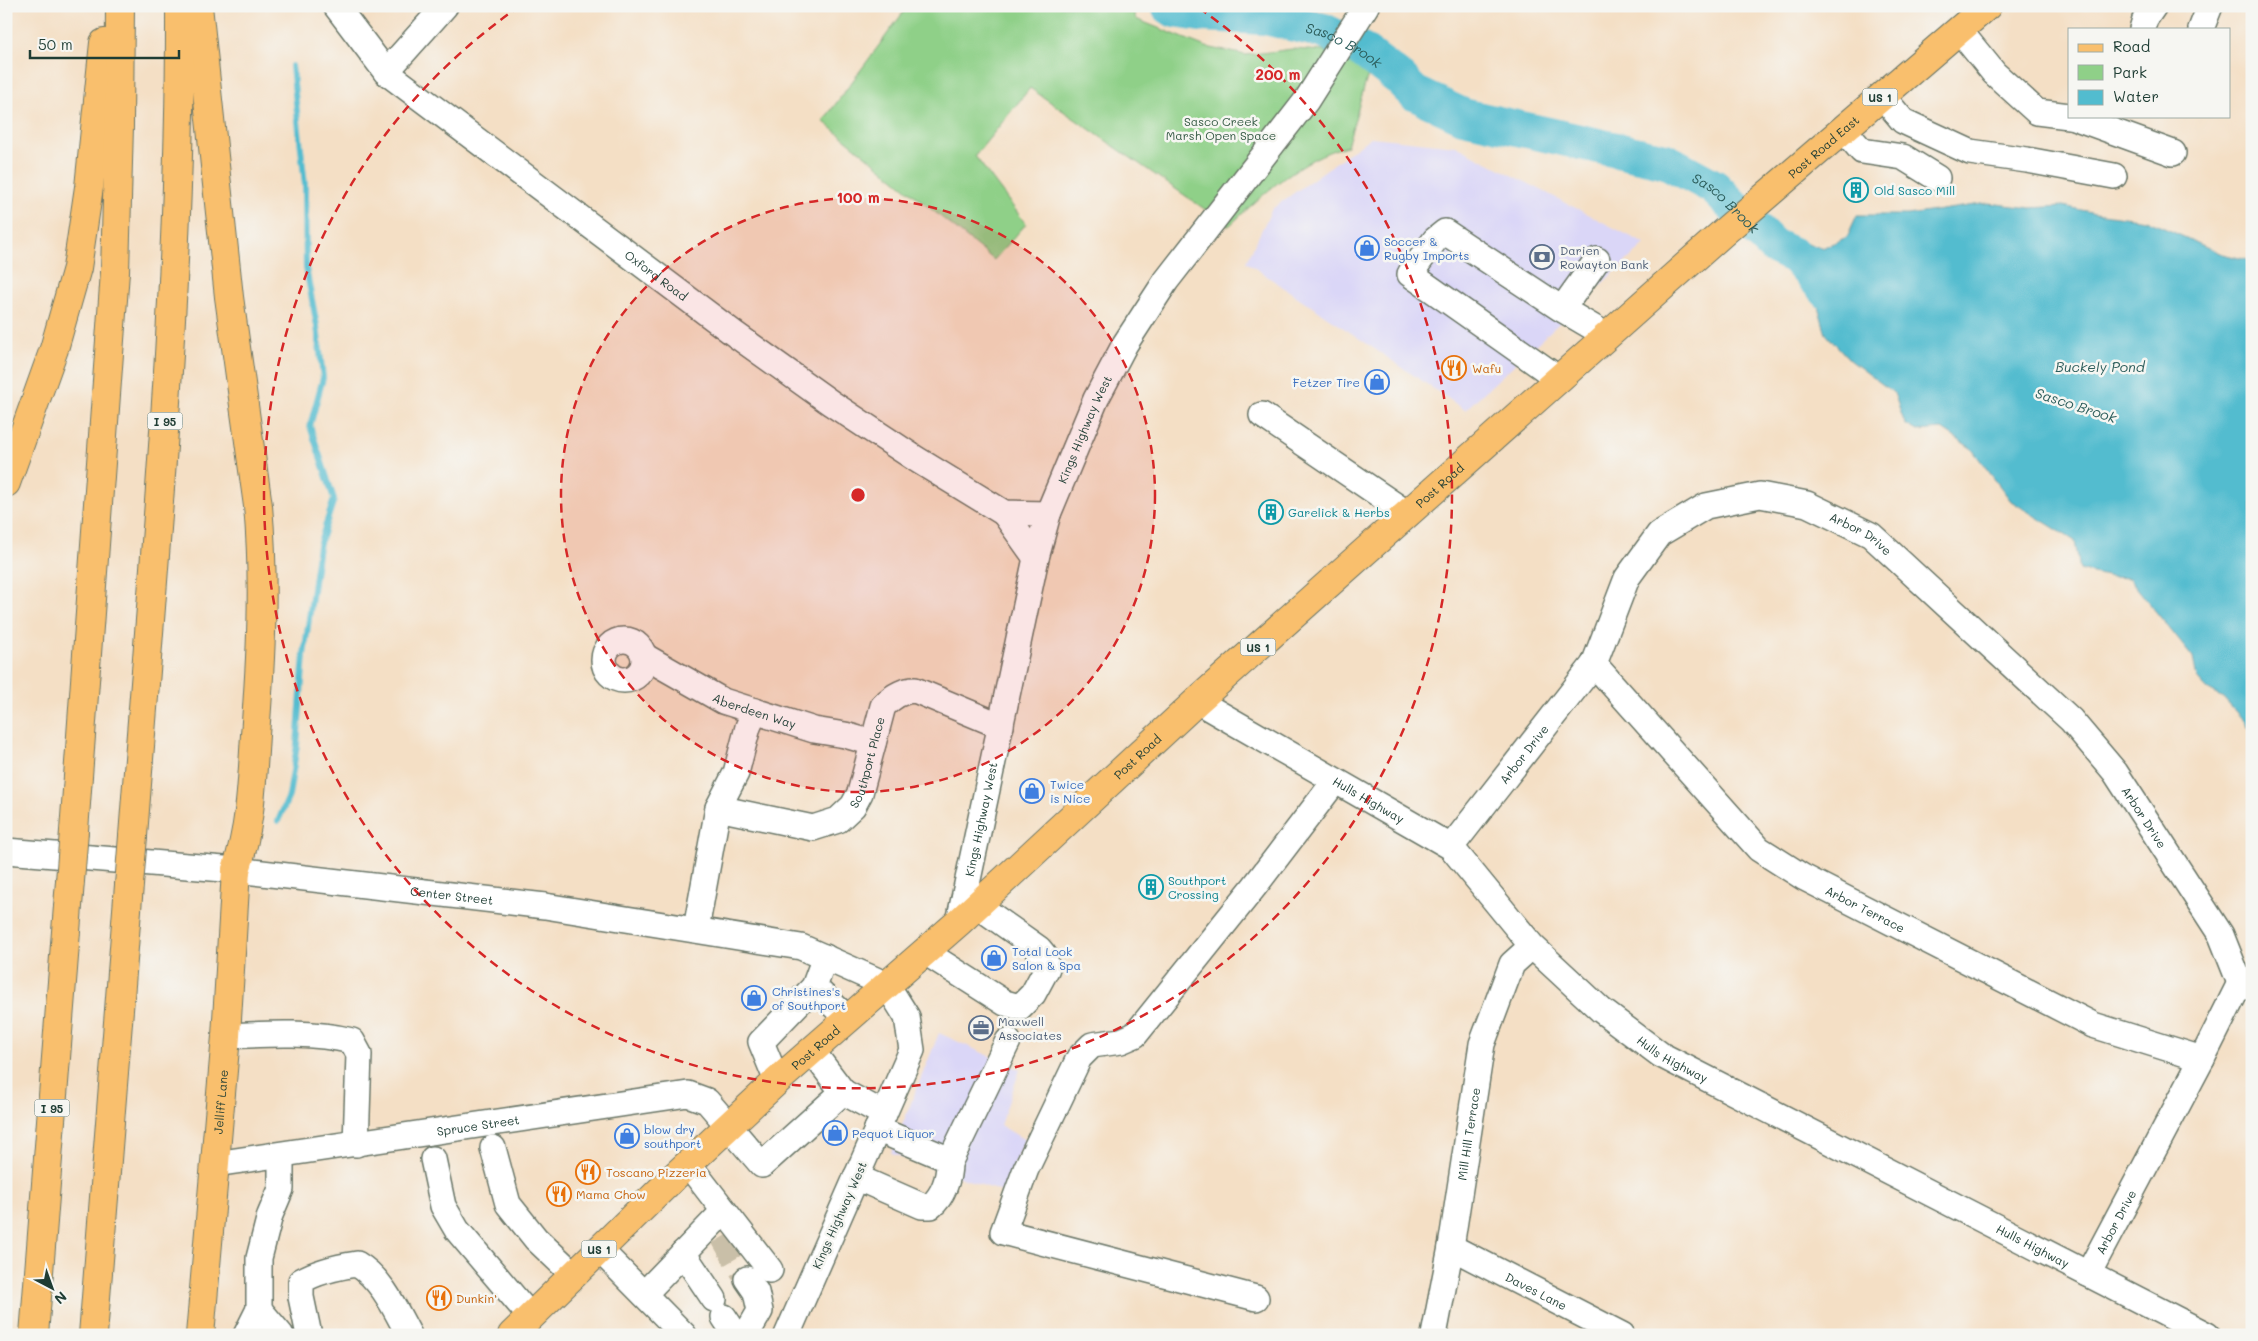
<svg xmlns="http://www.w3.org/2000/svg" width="2258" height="1341" font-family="Mali,sans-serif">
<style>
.built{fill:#dad6f7}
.green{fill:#8fd088;stroke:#57865e}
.water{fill:#52bccf;stroke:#387c82}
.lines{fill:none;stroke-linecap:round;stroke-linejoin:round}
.stream{stroke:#52bccf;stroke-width:6}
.river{stroke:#52bccf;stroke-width:36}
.minor-tunnel{stroke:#c9bfa8;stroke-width:25;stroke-dasharray:25 12;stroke-linecap:butt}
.minor-casing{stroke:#6a7667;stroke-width:28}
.major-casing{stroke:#6a7667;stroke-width:30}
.highway-casing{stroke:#6a7667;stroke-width:30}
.minor{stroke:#fff;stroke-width:25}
.major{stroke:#f9bf6d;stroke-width:28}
.highway{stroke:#f9bf6d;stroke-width:28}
.highway-bridge-casing{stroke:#6a7667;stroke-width:30;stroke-linecap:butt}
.highway-bridge{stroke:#f9bf6d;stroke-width:28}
.ring{fill:none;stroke:#d62828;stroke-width:2.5;stroke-dasharray:9 6}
.labels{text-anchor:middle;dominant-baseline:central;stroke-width:5;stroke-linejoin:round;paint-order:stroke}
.shield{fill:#f6f6f2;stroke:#60746d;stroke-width:1}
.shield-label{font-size:11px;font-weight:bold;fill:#1f3d34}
.park-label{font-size:12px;fill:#355a45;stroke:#f6f6f2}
.street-label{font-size:12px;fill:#1f3d34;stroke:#f6f6f2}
.culture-label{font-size:12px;fill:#0d838f;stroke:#f6f6f2;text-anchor:start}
.shop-label{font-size:12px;fill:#366cbe;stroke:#f6f6f2;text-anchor:start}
.service-label{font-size:12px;fill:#4e5e75;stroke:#f6f6f2;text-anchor:start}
.food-label{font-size:12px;fill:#c56008;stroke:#f6f6f2;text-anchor:start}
.water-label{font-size:14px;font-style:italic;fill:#2c5d5b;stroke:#f6f6f2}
.centre{fill:#d62828;stroke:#f6f6f2;stroke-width:2.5}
.ring-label{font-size:15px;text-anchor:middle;font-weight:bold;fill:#d62828;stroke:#f6f6f2;stroke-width:5;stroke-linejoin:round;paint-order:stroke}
</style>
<rect width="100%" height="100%" fill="#f6f6f2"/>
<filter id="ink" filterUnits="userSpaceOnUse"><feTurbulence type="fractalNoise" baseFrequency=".02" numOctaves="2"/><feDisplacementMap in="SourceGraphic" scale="10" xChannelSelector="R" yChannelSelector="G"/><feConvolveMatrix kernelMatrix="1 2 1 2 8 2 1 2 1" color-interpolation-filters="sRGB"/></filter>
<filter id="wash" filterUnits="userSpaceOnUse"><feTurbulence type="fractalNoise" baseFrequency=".0096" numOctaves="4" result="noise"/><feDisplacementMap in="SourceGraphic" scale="20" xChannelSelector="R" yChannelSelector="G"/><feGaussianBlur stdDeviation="1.12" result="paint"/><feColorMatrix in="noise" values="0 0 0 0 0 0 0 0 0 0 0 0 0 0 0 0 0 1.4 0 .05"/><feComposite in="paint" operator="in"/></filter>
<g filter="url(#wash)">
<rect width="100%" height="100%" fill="#f4dfc5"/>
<!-- built -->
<g class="built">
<path d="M 1371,137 L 1456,146 L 1645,244 L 1465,410 L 1246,262 L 1272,209 Z"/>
<path d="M 939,1033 L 1020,1070 L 1000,1125 L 1025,1140 L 1002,1192 L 891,1153 Z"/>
</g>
<!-- green -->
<path class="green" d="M 908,6 L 1132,6 L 1136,19 L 1206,47 L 1246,55 L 1292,49 L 1323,51 L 1369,71 L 1347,146 C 1300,158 1264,194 1229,226 L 1030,88 L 975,156 L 1026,224 L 994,260 L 823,121 Z"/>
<!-- water -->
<path class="water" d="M 1988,203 L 2031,208 L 2063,206 L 2095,213 L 2146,220 L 2222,254 L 2252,261 L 2252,733 L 2247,724 L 2223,698 L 2207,689 L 2197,678 L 2193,658 L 2129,578 L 2111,577 L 2080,570 L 2075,541 L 2011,501 L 1971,448 L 1942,429 L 1917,431 L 1905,424 L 1894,393 L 1850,360 L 1826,334 L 1818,306 L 1795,268 L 1795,256 L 1807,243 L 1822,248 L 1847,237 L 1857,215 L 1908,215 Z"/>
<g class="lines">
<!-- stream -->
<path class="stream" d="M 278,821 L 289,796 L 297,745 L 304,655 L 319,546 L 334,499 L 310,426 L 323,378 L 317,326 L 306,268 L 305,185 L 292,66"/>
<!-- river -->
<path class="river" id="s1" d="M 1169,6 L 1175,10 L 1200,14 L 1265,17 L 1324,31 L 1362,50 L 1399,78 L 1414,93 L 1463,116 L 1666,161 L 1714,187 L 1773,246 L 1795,256 L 1828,292"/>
</g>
</g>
<g filter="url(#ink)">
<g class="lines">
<!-- minor-tunnel -->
<path class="minor-tunnel" d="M 723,1237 L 747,1279"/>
<defs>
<g id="minor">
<path id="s2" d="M 336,6 L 386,72 L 736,335 L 831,403 L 916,459 L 1004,513 L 1048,514"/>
<path d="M 2142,29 L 2145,19 L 2154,6"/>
<path d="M 2201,29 L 2210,6"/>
<path d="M 1959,30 L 1994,73 L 2037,112 L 2069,116"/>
<path d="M 386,72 L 445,6"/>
<path d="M 1882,96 L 1903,121 L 1970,152 L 2027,160 L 2114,176"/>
<path d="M 2071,116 L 2173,153"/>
<path d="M 1843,129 L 1862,151 L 1903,157 L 1937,178"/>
<path d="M 1562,309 L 1597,260"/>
<path d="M 1559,379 L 1410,274 L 1435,240 L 1445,232 L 1560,308 L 1606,335"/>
<path d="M 1262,415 L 1408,514"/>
<path d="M 1004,513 L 1036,558"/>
<circle cx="624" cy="660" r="20"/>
<path id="s3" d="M 644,656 L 723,701 L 814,730 L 845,735 L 873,743"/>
<path id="s4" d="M 1594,664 L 1759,849 L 1803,877 L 2093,1025 L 2202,1059"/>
<path id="s5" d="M 1197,701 L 1451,847 L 1532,946 L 1601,1010 L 1661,1055 L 2207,1335"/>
<path id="s6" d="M 718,808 L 813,828 L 838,820 L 853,806 L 860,793 L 883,706 C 892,697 902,690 915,690 L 1001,726"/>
<path id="s7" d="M 1451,847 L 1594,664 L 1627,578 L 1659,534 L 1706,506 L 1760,495 L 1807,504 L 1871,535 L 2071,720 L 2115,772 L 2221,935 L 2240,983"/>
<path id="s8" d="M 6,851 L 236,870 L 545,906 L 801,947 L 887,985 L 907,1017 L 912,1050 L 787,1335"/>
<path id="s9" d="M 959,922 L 1036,558 L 1048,514 L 1096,399 L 1125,344 L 1166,281 L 1306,101 L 1366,6"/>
<path d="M 696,929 L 718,808 L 736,773 L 748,727 L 755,711"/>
<path d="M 925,952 L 1005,1003 L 1020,1007 L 1033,994 L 1047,968 L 1044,955 L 1039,949 L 977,905"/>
<path d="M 814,987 L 848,1019"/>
<path d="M 226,1036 C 267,1034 311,1031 352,1041 L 359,1054 L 356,1144"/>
<path d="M 812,1051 L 843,1092"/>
<path d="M 777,1081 L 761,1042 L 814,987 L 825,957"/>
<path d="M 493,1148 L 508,1204 L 536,1239 L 573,1274"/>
<path d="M 433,1159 L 443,1206 L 457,1230 L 530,1316"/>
<path d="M 949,1163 L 1008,1041"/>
<path id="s10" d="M 215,1164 L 688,1094 L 707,1101 L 762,1165 L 843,1092 L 884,1114"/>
<path d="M 688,1164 L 770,1270"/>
<path d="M 856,1177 L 922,1206 L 931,1206 C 943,1196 949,1179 949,1163 L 943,1157 L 877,1129"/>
<path id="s11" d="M 1451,1247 L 1622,1335"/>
<path d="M 599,1249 L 684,1335"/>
<path d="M 683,1253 L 714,1299"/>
<path id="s12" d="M 2088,1274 L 2202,1059 L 2240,983 L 2252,988"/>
<path d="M 644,1294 L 724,1211"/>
<path d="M 1256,1298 L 1003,1232 L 1026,1169 L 1079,1058 L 1092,1045 L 1121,1041 L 1135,1035 L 1254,887 L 1335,781"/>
<path d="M 259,1309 L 281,1335"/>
<path d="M 724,1317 L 736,1335"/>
<path d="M 246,1335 L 259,1309 L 259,1258 L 270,1215 L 281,1189 L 281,1155"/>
<path d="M 309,1335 L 301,1297 L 301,1281 C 318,1271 337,1267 357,1264 C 382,1279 395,1309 409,1335"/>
<path d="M 746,1335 L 760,1311 L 756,1292 L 747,1279"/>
<path id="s13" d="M 1434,1335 L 1451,1247 L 1482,1044 L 1512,964 L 1532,946"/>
</g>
<g id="major">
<path id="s14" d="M 200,1335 L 226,1036 L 236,870"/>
<path id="s15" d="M 512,1335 L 675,1176 L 777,1081 L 959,922 L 1197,701 L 1725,231 L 1987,6"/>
</g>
<g id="highway">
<path d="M 198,6 L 229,297 L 258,506 C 265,583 261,658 255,735 C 252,781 251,825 236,870"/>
<path d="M 6,483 L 54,349 L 77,268 L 89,187 L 104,43"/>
<path d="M 74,831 L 115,272 L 119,126 L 120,6"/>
<path d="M 133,836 C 154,560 181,284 180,6"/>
<path d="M 34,1335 L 70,881"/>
<path d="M 93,1335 L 129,885"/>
</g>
</defs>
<!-- minor casing -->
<use href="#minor" class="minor-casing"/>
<!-- major casing -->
<use href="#major" class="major-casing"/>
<!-- highway casing -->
<use href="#highway" class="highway-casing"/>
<!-- minor -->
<use href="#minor" class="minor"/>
<!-- major -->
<use href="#major" class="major"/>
<!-- highway -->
<use href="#highway" class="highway"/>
<defs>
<g id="highway-bridge">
<path d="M 70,881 L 74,831"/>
<path d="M 129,885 L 133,836"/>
</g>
</defs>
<!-- highway-bridge casing -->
<use href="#highway-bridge" class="highway-bridge-casing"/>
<!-- highway-bridge -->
<use href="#highway-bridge" class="highway-bridge"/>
</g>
</g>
<!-- distance rings -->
<circle cx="858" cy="495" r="297" fill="#d62828" fill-opacity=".12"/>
<g class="ring">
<circle cx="858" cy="495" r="297"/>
<path d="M1199 8A594 594 0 1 1 517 8"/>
</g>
<!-- icons -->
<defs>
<symbol id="building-ring" viewBox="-11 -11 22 22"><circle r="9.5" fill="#f6f6f2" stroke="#0f9aa8" stroke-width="1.5"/><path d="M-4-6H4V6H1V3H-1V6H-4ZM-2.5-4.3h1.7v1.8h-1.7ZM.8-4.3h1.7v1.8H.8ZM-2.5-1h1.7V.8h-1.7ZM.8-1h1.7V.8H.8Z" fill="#0f9aa8"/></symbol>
<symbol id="shop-ring" viewBox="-11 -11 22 22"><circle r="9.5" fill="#f6f6f2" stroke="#3f7fe0" stroke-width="1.5"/><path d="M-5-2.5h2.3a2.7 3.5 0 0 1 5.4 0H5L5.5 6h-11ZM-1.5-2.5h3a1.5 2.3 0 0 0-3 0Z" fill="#3f7fe0"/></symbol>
<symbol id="bank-ring" viewBox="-11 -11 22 22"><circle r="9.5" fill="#f6f6f2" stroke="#5c6f8a" stroke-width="1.5"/><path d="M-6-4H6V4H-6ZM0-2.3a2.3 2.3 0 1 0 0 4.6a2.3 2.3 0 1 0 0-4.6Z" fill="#5c6f8a"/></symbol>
<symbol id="restaurant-ring" viewBox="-11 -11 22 22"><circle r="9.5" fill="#f6f6f2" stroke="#e8710a" stroke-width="1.5"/><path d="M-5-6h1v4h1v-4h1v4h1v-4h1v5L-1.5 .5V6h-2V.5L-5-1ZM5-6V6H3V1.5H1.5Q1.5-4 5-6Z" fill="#e8710a"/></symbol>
<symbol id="office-ring" viewBox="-11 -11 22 22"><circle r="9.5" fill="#f6f6f2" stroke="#5c6f8a" stroke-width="1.5"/><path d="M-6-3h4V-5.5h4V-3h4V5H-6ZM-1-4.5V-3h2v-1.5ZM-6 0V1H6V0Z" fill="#5c6f8a"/></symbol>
</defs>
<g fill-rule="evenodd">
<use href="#building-ring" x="1842" y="176" width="28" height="28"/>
<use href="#shop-ring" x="1353" y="234" width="28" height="28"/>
<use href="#bank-ring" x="1528" y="243" width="28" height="28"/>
<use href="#restaurant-ring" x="1440" y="354" width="28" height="28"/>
<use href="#shop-ring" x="1363" y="368" width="28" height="28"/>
<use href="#building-ring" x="1257" y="498" width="28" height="28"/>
<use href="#shop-ring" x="1018" y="777" width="28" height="28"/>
<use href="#building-ring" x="1137" y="873" width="28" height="28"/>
<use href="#shop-ring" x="980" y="944" width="28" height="28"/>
<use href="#shop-ring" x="740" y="984" width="28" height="28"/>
<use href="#office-ring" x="967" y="1014" width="28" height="28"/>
<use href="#shop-ring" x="821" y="1119" width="28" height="28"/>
<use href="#shop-ring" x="613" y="1122" width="28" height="28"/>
<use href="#restaurant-ring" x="574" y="1158" width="28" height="28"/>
<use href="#restaurant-ring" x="545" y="1180" width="28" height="28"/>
<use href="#restaurant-ring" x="425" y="1284" width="28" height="28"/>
</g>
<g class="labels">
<!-- shield labels -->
<g class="shield">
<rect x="1862.5" y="88.5" width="35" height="17" rx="4"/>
<rect x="147.5" y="412.5" width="35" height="17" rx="4"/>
<rect x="1240.5" y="638.5" width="35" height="17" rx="4"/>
<rect x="34.5" y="1099.5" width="35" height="17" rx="4"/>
<rect x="581.5" y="1240.5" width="35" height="17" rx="4"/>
</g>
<g class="shield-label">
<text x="1880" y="97">US 1</text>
<text x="165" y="421">I 95</text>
<text x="1258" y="647">US 1</text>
<text x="52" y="1108">I 95</text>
<text x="599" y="1249">US 1</text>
</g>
<!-- park labels -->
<g class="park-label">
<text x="1221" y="121">Sasco Creek<tspan x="1221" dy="14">Marsh Open Space</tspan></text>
</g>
<!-- street labels -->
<g class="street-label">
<text stroke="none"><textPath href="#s15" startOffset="1770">Post Road East</textPath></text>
<text stroke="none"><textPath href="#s2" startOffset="421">Oxford Road</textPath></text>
<text stroke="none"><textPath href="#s9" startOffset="510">Kings Highway West</textPath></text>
<text stroke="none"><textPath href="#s15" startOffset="1258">Post Road</textPath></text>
<text stroke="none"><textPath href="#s7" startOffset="598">Arbor Drive</textPath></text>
<text stroke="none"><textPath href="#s3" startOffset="124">Aberdeen Way</textPath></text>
<text stroke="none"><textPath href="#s7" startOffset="118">Arbor Drive</textPath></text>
<text stroke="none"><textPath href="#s15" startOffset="852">Post Road</textPath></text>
<text stroke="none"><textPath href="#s6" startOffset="190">Southport Place</textPath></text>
<text stroke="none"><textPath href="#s5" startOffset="198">Hulls Highway</textPath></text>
<text stroke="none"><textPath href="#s7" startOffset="1002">Arbor Drive</textPath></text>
<text stroke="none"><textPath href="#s9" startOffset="105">Kings Highway West</textPath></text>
<text stroke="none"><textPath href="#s8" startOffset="448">Center Street</textPath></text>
<text stroke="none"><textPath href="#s4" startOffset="370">Arbor Terrace</textPath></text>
<text stroke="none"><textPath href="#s15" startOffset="418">Post Road</textPath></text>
<text stroke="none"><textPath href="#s5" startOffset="602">Hulls Highway</textPath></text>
<text stroke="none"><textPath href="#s14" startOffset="234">Jelliff Lane</textPath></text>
<text stroke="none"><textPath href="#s10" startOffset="266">Spruce Street</textPath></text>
<text stroke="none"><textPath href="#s13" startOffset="204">Mill Hill Terrace</textPath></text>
<text transform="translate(839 1215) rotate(-66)">Kings Highway West</text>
<text stroke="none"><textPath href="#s12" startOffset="59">Arbor Drive</textPath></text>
<text stroke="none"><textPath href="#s5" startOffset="1008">Hulls Highway</textPath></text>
<text stroke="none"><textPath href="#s11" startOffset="96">Daves Lane</textPath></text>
</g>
<!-- culture labels -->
<g class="culture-label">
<text x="1874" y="190">Old Sasco Mill</text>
<text x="1288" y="512">Garelick &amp; Herbs</text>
<text x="1168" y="880">Southport<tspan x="1168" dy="14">Crossing</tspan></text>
</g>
<!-- shop labels -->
<g class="shop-label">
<text x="1384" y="241">Soccer &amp;<tspan x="1384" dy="14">Rugby Imports</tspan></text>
<text x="1360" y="382" text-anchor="end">Fetzer Tire</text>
<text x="1050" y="784">Twice<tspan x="1050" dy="14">is Nice</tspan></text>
<text x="1012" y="951">Total Look<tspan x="1012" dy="14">Salon &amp; Spa</tspan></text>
<text x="772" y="991">Christines's<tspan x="772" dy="14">of Southport</tspan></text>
<text x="644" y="1129">blow dry<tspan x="644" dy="14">southport</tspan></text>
<text x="852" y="1133">Pequot Liquor</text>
</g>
<!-- service labels -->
<g class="service-label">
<text x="1560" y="250">Darien<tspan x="1560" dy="14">Rowayton Bank</tspan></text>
<text x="998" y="1021">Maxwell<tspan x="998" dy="14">Associates</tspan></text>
</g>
<!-- food labels -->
<g class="food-label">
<text x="1472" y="368">Wafu</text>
<text x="606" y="1172">Toscano Pizzeria</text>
<text x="576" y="1194">Mama Chow</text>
<text x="456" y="1298">Dunkin'</text>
</g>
<!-- water labels -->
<g class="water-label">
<text stroke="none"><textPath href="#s1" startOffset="182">Sasco Brook</textPath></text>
<text stroke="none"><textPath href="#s1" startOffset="604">Sasco Brook</textPath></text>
<text x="2100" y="366">Buckely Pond</text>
<text transform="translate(2076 405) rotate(18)">Sasco Brook</text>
</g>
</g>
<circle cx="858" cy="495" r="8" class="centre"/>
<g class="ring-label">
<text x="1278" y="80">200 m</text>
<text x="858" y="203">100 m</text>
</g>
<!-- margin -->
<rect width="2258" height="1341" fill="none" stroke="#f6f6f2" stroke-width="25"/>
<!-- legend -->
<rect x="2068" y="28" width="162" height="90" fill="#f6f6f2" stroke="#a0aca6"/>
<rect x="2078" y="44" width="25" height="8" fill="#f9bf6d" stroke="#a0aca6"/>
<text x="2113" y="52" font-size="15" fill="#1f3d34">Road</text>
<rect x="2078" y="65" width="25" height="15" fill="#8fd088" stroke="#a0aca6"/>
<text x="2113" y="78" font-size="15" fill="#1f3d34">Park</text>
<rect x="2078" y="90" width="25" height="15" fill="#52bccf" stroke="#a0aca6"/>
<text x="2113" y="102" font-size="15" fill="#1f3d34">Water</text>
<!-- north arrow -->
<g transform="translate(52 1288) rotate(139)" stroke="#f6f6f2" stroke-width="4" paint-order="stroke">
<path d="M0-4L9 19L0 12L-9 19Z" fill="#1f3d34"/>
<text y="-8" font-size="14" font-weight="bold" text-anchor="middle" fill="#1f3d34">N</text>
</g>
<!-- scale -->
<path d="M30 50v8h149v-8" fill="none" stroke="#1f3d34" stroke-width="2.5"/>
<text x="38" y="50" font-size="15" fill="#1f3d34" stroke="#f6f6f2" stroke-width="4" paint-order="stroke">50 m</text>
</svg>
